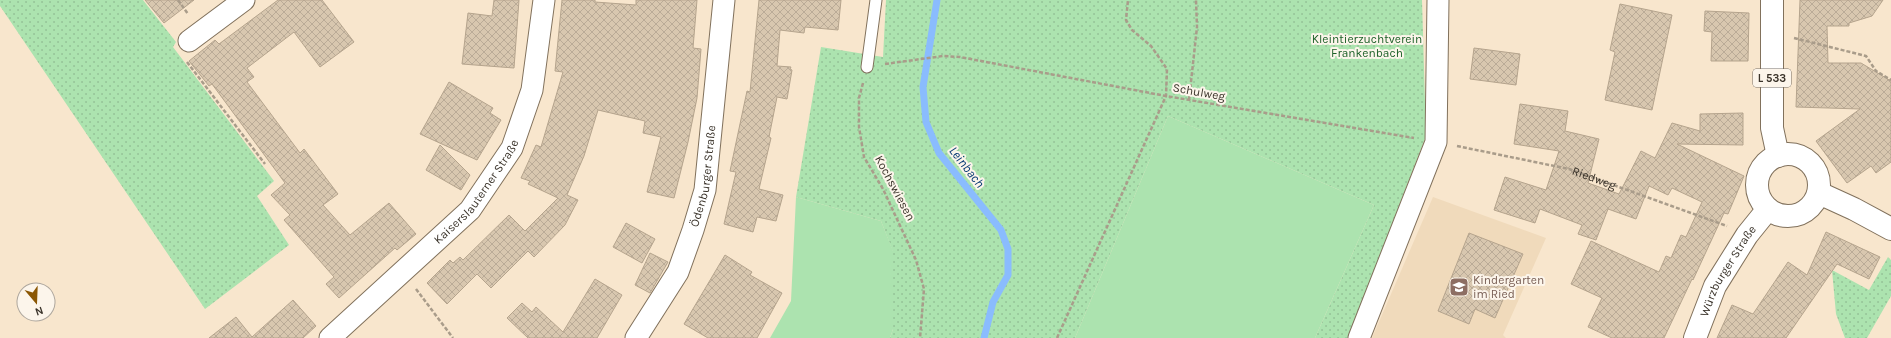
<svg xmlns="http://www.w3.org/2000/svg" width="1891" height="338" font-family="Karla,sans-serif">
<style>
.built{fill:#f0dabb}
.grass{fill:url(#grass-dots)}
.garden{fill:#ace3af}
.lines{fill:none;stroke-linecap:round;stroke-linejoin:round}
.stream{stroke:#8abcfe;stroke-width:7}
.building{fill:url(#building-cross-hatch);stroke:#b5a48d}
.lane-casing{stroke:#81715c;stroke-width:13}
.street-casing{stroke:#81715c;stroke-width:23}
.secondary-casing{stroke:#81715c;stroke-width:24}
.primary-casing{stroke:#81715c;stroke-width:24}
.path{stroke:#a99c8a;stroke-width:2.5;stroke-dasharray:4 2;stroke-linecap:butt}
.lane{stroke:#fff;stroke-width:11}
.street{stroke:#fff;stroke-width:21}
.secondary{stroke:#fff;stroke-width:22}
.primary{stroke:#fff;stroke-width:22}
.labels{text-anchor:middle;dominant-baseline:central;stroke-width:4;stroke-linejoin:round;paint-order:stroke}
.shield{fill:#fcf5eb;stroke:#746d64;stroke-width:1}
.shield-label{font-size:11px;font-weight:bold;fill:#3a332a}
.park-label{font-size:12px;fill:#1c6027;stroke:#fcf5eb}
.street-label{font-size:12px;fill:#3a332a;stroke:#fcf5eb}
.education-label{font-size:12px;fill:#785e54;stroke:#fcf5eb;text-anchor:start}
.water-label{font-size:13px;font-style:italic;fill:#0a3c76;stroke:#fcf5eb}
</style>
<defs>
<pattern id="grass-dots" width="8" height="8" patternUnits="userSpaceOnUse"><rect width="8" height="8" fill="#ace3af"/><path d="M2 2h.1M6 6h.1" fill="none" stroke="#95c397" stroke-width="1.8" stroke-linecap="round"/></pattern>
<pattern id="building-cross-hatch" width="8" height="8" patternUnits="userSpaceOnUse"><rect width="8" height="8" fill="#d8c7af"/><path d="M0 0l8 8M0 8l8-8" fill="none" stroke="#baab97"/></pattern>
</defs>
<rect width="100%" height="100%" fill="#f8e6cd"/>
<!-- built -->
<path class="built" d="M 1433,197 L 1546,238 L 1503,335 L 1506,338 L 1372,338 Z"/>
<!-- grass -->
<g class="grass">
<path d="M 0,0 L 143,0 L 176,42 L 173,47 L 274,181 L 257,196 L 289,245 L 205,309 L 0,6 Z"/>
<path d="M 886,0 L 1422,0 L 1426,136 L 1348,338 L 1315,338 L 1374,205 L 1168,116 L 1075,338 L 890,338 L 893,329 L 893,252 L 881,221 L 796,197 L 821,47 L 883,57 Z"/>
<path d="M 1888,257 L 1891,260 L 1891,296 L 1867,338 L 1845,338 L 1836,314 L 1832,270 L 1869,290 Z"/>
</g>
<!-- garden -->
<g class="garden">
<path d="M 1168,116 L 1374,205 L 1315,338 L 1075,338 Z"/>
<path d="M 796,197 L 881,221 L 893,251 L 893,329 L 890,338 L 770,338 L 791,301 Z"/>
</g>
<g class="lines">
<!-- stream -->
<path class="stream" d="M 937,0 L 923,87 L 926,122 L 939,153 L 1001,230 L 1008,249 L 1008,275 L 993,302 L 984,338"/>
</g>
<!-- building -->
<g class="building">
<path d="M 145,0 L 194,0 L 164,23 Z"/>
<path d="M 278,0 L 322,0 L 354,42 L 320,67 L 294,32 L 247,68 L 254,77 L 247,82 L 300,153 L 304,149 L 338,194 L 323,205 L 350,235 L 389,203 L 416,234 L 397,250 L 395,248 L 339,298 L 326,284 L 334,277 L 284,220 L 290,215 L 271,195 L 285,183 L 212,84 L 209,86 L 189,61 L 215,40 L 219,44 Z"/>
<path d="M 494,0 L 519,0 L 514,68 L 462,64 L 468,13 L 492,16 Z"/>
<path d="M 562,0 L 595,0 L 595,2 L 636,5 L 636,0 L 697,0 L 693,48 L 701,49 L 697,98 L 688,142 L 674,198 L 647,192 L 661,137 L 643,133 L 645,121 L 598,110 L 584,156 L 567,195 L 578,200 L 565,225 L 534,257 L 528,251 L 491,288 L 477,274 L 447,304 L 427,283 L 450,260 L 453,263 L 460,257 L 463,260 L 509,215 L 525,231 L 558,198 L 528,184 L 530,181 L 521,178 L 536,145 L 541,147 L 563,72 L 555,71 Z"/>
<path d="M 759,0 L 841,0 L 838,30 L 805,27 L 804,33 L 780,30 L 777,66 L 791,67 L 790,69 L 792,70 L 787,99 L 777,97 L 769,137 L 771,138 L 759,189 L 783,195 L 776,221 L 757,217 L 753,232 L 724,224 L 736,172 L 730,171 L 747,91 L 750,92 Z"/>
<path d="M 1800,0 L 1883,0 L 1872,16 L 1849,23 L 1849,26 L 1827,26 L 1828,63 L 1861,63 L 1891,81 L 1891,162 L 1876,173 L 1871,166 L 1847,183 L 1816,141 L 1860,109 L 1796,107 Z"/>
<path d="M 1620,4 L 1672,15 L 1652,110 L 1605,100 L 1615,52 L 1610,50 Z"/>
<path d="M 1705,11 L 1749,13 L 1748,61 L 1711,61 L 1712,32 L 1704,31 Z"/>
<path d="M 1474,48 L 1520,54 L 1516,85 L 1470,79 Z"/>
<path d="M 449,82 L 493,108 L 490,113 L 501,120 L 477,160 L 420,134 Z"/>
<path d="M 1520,104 L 1568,111 L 1565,131 L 1599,139 L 1588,183 L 1619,194 L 1641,151 L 1655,158 L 1672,123 L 1700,131 L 1700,114 L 1743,113 L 1743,145 L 1677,144 L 1744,176 L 1728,214 L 1724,213 L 1693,280 L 1692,279 L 1664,338 L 1612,338 L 1588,327 L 1602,298 L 1571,284 L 1591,241 L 1659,272 L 1666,256 L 1671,258 L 1681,235 L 1686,237 L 1702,202 L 1672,188 L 1668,195 L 1649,186 L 1636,219 L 1608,209 L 1596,240 L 1578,234 L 1582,225 L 1540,209 L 1535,223 L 1494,210 L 1505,177 L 1546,190 L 1559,151 L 1514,144 Z"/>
<path d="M 440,145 L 470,175 L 461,190 L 426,170 Z"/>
<path d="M 626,223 L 655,239 L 642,263 L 613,247 Z"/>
<path d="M 1826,232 L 1880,257 L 1869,279 L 1837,264 L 1786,338 L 1717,338 L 1732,305 L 1753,314 L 1788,262 L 1807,275 Z"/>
<path d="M 1469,233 L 1523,254 L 1495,318 L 1475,309 L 1469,324 L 1438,311 Z"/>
<path d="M 650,253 L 668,262 L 650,293 L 635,285 Z"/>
<path d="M 725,255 L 752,272 L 750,275 L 782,293 L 757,338 L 708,338 L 684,324 Z"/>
<path d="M 595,279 L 622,295 L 597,338 L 528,338 L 507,318 L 522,303 L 532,312 L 536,307 L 563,332 Z"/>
<path d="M 293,300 L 316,326 L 303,338 L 209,338 L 236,317 L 252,337 Z"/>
</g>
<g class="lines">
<defs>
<path id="lane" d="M 867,67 L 876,0"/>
<g id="street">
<path d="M 189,41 L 244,0"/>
<path id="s2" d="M 330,338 L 470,210 L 512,148 L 532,90 L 544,0"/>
<path id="s3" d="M 636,338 L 678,272 L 693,230 L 705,190 L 724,0"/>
<path d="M 1359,338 L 1436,142 L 1438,0"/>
</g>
<g id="secondary">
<path id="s4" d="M 1695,338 L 1715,286 L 1747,235 L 1768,209"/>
</g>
<g id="primary">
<path d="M 1772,0 L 1772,128 L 1778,156"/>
<circle cx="1788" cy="185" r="31"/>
<path d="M 1819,193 L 1854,209 L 1891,229"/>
</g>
</defs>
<!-- lane casing -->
<use href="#lane" class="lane-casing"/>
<!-- street casing -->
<use href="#street" class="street-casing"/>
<!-- secondary casing -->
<use href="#secondary" class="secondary-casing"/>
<!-- primary casing -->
<use href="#primary" class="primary-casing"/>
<!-- path -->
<g class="path">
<path d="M 178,0 L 188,14"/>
<path d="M 1794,38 L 1866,56 L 1876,71 L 1891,80"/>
<path d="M 187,62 L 265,164"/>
<path d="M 885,64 L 943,56 L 960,57 L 1166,96 L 1414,138"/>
<path d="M 863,83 L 859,98 L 859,127 L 864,157 L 883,189 L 916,260 L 924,289 L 920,338"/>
<path d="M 1189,100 L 1197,27 L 1196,0"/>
<path id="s1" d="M 1457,146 L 1569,169 L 1727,226"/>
<path d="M 416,289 L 453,338"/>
<path d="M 1057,338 L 1166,96 L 1167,69 L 1151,46 L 1132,30 L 1126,20 L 1128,0"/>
</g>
<!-- lane -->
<use href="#lane" class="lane"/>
<!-- street -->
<use href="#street" class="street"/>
<!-- secondary -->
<use href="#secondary" class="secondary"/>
<!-- primary -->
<use href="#primary" class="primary"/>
</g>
<!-- icons -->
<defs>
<symbol id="school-square" viewBox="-11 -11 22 22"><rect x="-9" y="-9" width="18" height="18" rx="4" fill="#8d6e63" stroke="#fcf5eb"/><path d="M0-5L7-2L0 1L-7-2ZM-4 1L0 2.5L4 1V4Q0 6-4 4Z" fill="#fff"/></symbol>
</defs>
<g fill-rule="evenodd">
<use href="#school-square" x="1448" y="276" width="22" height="22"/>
</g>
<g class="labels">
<!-- shield labels -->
<rect class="shield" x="1753" y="69" width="38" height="18" rx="3"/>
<g class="shield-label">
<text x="1772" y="78">L 533</text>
</g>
<!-- park labels -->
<g class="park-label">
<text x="1367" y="39">Kleintierzuchtverein<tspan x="1367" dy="14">Frankenbach</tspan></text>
</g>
<!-- street labels -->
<g class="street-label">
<text transform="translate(1199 92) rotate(10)">Schulweg</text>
<text stroke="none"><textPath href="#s3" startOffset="178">Ödenburger Straße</textPath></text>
<text stroke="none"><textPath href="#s1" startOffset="141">Riedweg</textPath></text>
<text transform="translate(895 188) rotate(62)">Kochswiesen</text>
<text stroke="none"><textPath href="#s2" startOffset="208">Kaiserslauterner Straße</textPath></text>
<text stroke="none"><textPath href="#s4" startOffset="75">Würzburger Straße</textPath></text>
</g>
<!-- education labels -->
<g class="education-label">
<text x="1473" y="280">Kindergarten<tspan x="1473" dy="14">im Ried</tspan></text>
</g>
<!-- water labels -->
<g class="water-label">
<text transform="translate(967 167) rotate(52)">Leinbach</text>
</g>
</g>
<!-- north arrow -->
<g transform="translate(36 302) rotate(161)"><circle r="19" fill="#fcf5eb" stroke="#aea79e"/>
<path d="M0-3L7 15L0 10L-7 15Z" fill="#8b5704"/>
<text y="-6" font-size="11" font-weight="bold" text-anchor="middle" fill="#3a332a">N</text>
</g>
</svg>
